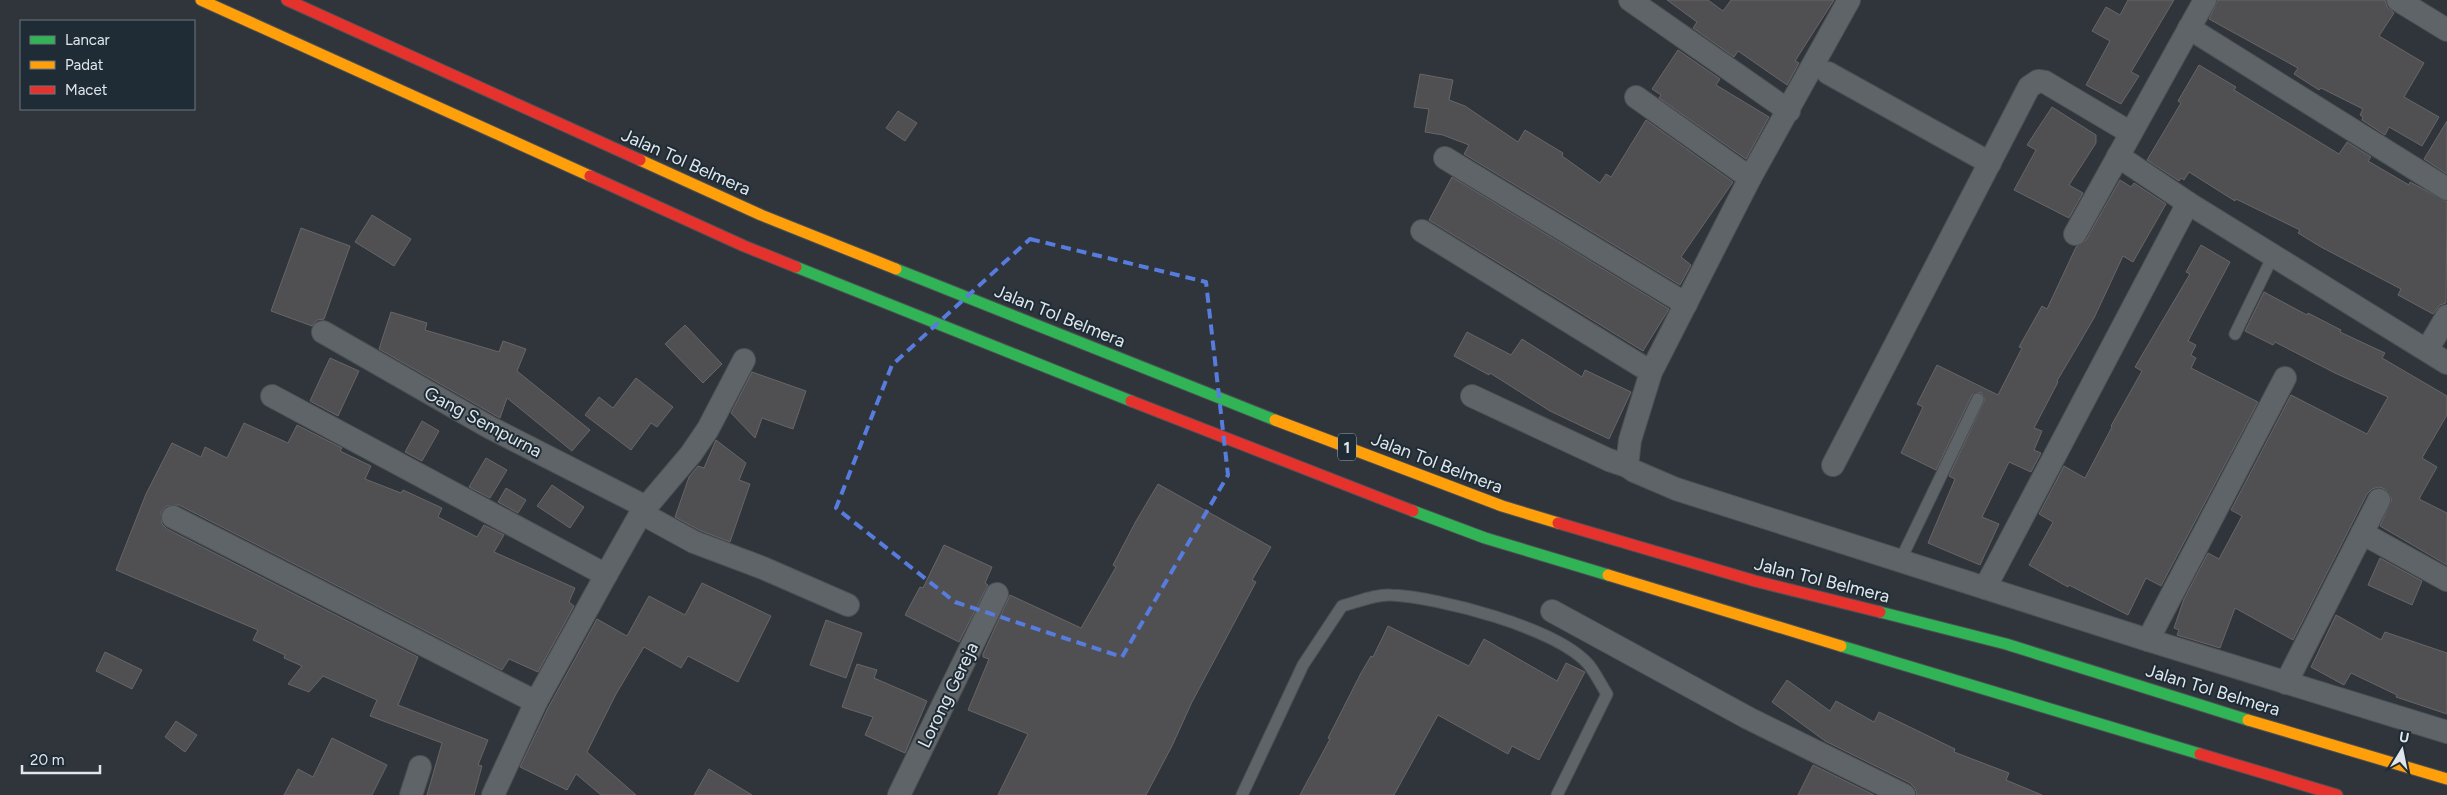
<svg xmlns="http://www.w3.org/2000/svg" width="2447" height="795" font-family="Figtree,sans-serif">
<style>
.building{fill:#505052;stroke:#676567}
.lines{fill:none;stroke-linecap:round;stroke-linejoin:round}
.lane-casing{stroke:#4c5156;stroke-width:13}
.street-casing{stroke:#4c5156;stroke-width:24}
.fast-casing{stroke:#4c5156;stroke-width:13}
.slow-casing{stroke:#4c5156;stroke-width:13}
.jam-casing{stroke:#4c5156;stroke-width:13}
.lane{stroke:#5f6468;stroke-width:11}
.street{stroke:#5f6468;stroke-width:22}
.fast{stroke:#30b455;stroke-width:11}
.slow{stroke:#ff9f0a;stroke-width:11}
.jam{stroke:#e5322d;stroke-width:11}
.marked{fill:none;stroke:#577cde;stroke-width:4;stroke-dasharray:10 6;stroke-linejoin:round}
.labels{text-anchor:middle;dominant-baseline:central;stroke-width:4;stroke-linejoin:round;paint-order:stroke}
.shield{fill:#202c35;stroke:#a6afb6;stroke-width:1}
.shield-label{font-size:16px;font-weight:bold;fill:#dfe7ed}
.street-label{font-size:18px;fill:#dfe7ed;stroke:#202c35}
</style>
<rect width="100%" height="100%" fill="#2f353a"/>
<!-- building -->
<g class="building">
<path d="M 1667,0 L 1708,0 L 1723,11 L 1731,0 L 1834,0 L 1795,61 L 1799,63 L 1787,85 L 1738,51 L 1734,57 L 1693,28 L 1697,22 Z"/>
<path d="M 2128,0 L 2174,0 L 2131,72 L 2139,76 L 2121,104 L 2086,85 L 2110,41 L 2092,31 L 2106,7 L 2120,15 Z"/>
<path d="M 2218,0 L 2385,0 L 2387,7 L 2394,13 L 2379,36 L 2424,63 L 2404,97 L 2439,117 L 2422,146 L 2389,127 L 2385,135 L 2362,120 L 2363,117 L 2360,115 L 2363,109 L 2321,88 L 2319,90 L 2294,74 L 2298,68 L 2209,19 Z"/>
<path d="M 1678,50 L 1720,79 L 1716,85 L 1769,117 L 1746,159 L 1659,98 L 1661,95 L 1652,89 Z"/>
<path d="M 2199,65 L 2236,87 L 2234,90 L 2339,154 L 2347,142 L 2371,157 L 2368,161 L 2409,185 L 2410,182 L 2447,202 L 2446,303 L 2440,305 L 2433,314 L 2398,295 L 2401,289 L 2321,247 L 2298,233 L 2300,230 L 2236,199 L 2235,201 L 2189,172 L 2184,180 L 2181,178 L 2179,181 L 2147,160 L 2181,103 L 2178,101 Z"/>
<path d="M 1420,74 L 1453,80 L 1449,100 L 1465,106 L 1518,142 L 1525,130 L 1563,153 L 1562,156 L 1600,183 L 1606,174 L 1611,177 L 1646,120 L 1733,182 L 1681,257 L 1691,265 L 1680,285 L 1464,154 L 1469,145 L 1443,135 L 1425,132 L 1429,109 L 1414,107 Z"/>
<path d="M 2052,107 L 2096,135 L 2096,143 L 2069,185 L 2083,193 L 2069,218 L 2014,190 L 2036,150 L 2027,145 Z"/>
<path d="M 898,111 L 917,123 L 905,141 L 886,128 Z"/>
<path d="M 2447,121 L 2447,174 L 2424,159 Z"/>
<path d="M 1452,177 L 1669,309 L 1643,351 L 1429,220 Z"/>
<path d="M 2120,180 L 2131,187 L 2134,183 L 2166,204 L 2133,262 L 2123,256 L 2094,318 L 2057,381 L 2058,382 L 2034,428 L 2042,431 L 2034,450 L 2041,453 L 2031,472 L 2009,462 L 1982,517 L 1999,524 L 1980,565 L 1928,543 L 1955,479 L 1949,476 L 1985,399 L 1981,392 L 1972,395 L 1936,470 L 1901,453 L 1923,407 L 1917,404 L 1937,365 L 1998,395 L 2022,348 L 2019,347 L 2042,306 L 2047,309 L 2076,247 L 2086,240 Z"/>
<path d="M 372,215 L 411,239 L 394,266 L 355,242 Z"/>
<path d="M 301,228 L 350,246 L 324,319 L 317,320 L 312,326 L 271,311 Z"/>
<path d="M 2201,245 L 2230,262 L 2188,341 L 2196,345 L 2191,355 L 2196,358 L 2191,368 L 2258,402 L 2161,586 L 2146,578 L 2128,615 L 2069,585 L 2068,587 L 2029,565 L 2053,522 L 2039,514 L 2064,466 L 2085,478 L 2112,427 L 2111,426 L 2142,371 L 2135,367 L 2190,274 L 2186,272 Z"/>
<path d="M 2264,292 L 2307,315 L 2308,313 L 2341,330 L 2340,332 L 2385,353 L 2382,358 L 2447,396 L 2447,415 L 2422,458 L 2437,467 L 2419,499 L 2447,513 L 2447,565 L 2380,526 L 2392,499 L 2385,489 L 2379,487 L 2372,489 L 2367,494 L 2293,640 L 2235,608 L 2220,648 L 2177,635 L 2179,630 L 2174,628 L 2184,599 L 2208,553 L 2219,559 L 2242,516 L 2231,510 L 2291,395 L 2367,434 L 2388,397 L 2335,373 L 2275,342 L 2273,345 L 2245,331 Z"/>
<path d="M 391,312 L 427,323 L 425,330 L 499,352 L 503,341 L 526,349 L 517,371 L 590,430 L 572,451 L 507,398 L 500,418 L 379,349 Z"/>
<path d="M 685,325 L 722,364 L 703,383 L 665,344 Z"/>
<path d="M 1467,332 L 1511,355 L 1522,339 L 1582,377 L 1585,370 L 1631,392 L 1609,439 L 1550,411 L 1490,373 L 1489,375 L 1454,356 Z"/>
<path d="M 330,358 L 359,371 L 338,416 L 310,401 Z"/>
<path d="M 752,372 L 806,391 L 793,429 L 762,418 L 755,438 L 731,413 Z"/>
<path d="M 636,378 L 673,407 L 657,427 L 651,423 L 631,450 L 585,415 L 599,397 L 613,408 Z"/>
<path d="M 422,421 L 439,431 L 422,461 L 405,452 Z"/>
<path d="M 244,423 L 288,443 L 297,425 L 342,448 L 340,451 L 371,466 L 365,479 L 401,493 L 403,490 L 442,508 L 438,517 L 477,537 L 484,525 L 504,535 L 494,552 L 575,588 L 569,602 L 574,606 L 538,672 L 509,659 L 502,670 L 179,505 L 166,506 L 161,512 L 162,524 L 167,529 L 418,657 L 398,705 L 488,740 L 478,765 L 482,766 L 474,795 L 427,795 L 442,743 L 370,716 L 377,700 L 323,676 L 309,692 L 288,684 L 302,666 L 284,658 L 285,655 L 253,640 L 258,630 L 116,570 L 146,494 L 172,443 L 201,457 L 205,447 L 227,458 Z"/>
<path d="M 716,440 L 746,463 L 739,480 L 750,484 L 730,542 L 699,530 L 675,517 L 689,477 L 698,466 L 704,468 Z"/>
<path d="M 486,458 L 507,470 L 490,498 L 469,487 Z"/>
<path d="M 1158,484 L 1271,547 L 1252,580 L 1256,582 L 1192,702 L 1172,746 L 1146,795 L 998,795 L 1028,734 L 968,710 L 989,659 L 983,657 L 983,654 L 1010,595 L 1081,628 L 1116,567 L 1113,565 L 1136,521 Z"/>
<path d="M 552,485 L 584,507 L 570,528 L 537,506 Z"/>
<path d="M 506,488 L 526,500 L 518,513 L 498,502 Z"/>
<path d="M 944,545 L 992,567 L 985,583 L 988,585 L 959,642 L 905,615 L 920,587 L 923,588 Z"/>
<path d="M 2380,558 L 2422,581 L 2412,605 L 2368,585 Z"/>
<path d="M 702,583 L 771,616 L 738,682 L 688,656 L 681,668 L 644,647 L 616,694 L 587,752 L 636,795 L 601,795 L 576,774 L 567,790 L 520,767 L 548,708 L 597,619 L 627,636 L 649,596 L 685,615 Z"/>
<path d="M 2336,615 L 2381,640 L 2385,632 L 2447,653 L 2447,714 L 2396,697 L 2397,695 L 2351,673 L 2344,685 L 2311,667 Z"/>
<path d="M 826,620 L 862,633 L 846,678 L 810,665 Z"/>
<path d="M 1388,626 L 1469,666 L 1484,639 L 1557,681 L 1566,663 L 1585,672 L 1539,760 L 1512,746 L 1508,754 L 1438,715 L 1394,795 L 1300,795 L 1330,739 L 1328,738 L 1361,673 L 1371,656 L 1373,657 Z"/>
<path d="M 105,652 L 142,670 L 132,689 L 96,671 Z"/>
<path d="M 857,664 L 877,670 L 874,678 L 927,701 L 905,753 L 865,735 L 873,717 L 842,707 Z"/>
<path d="M 1787,680 L 1830,711 L 1836,701 L 1874,722 L 1879,712 L 1955,749 L 1954,752 L 2009,773 L 2006,780 L 2042,795 L 1917,795 L 1915,788 L 1910,783 L 1825,741 L 1772,702 Z"/>
<path d="M 176,721 L 197,735 L 185,752 L 165,737 Z"/>
<path d="M 332,738 L 387,765 L 372,795 L 284,795 L 298,769 L 313,777 Z"/>
<path d="M 1813,765 L 1874,795 L 1798,795 Z"/>
<path d="M 709,769 L 752,795 L 694,795 Z"/>
</g>
<g class="lines">
<defs>
<g id="lane">
<path d="M 2235,334 L 2273,256"/>
<path d="M 1900,561 L 1978,399"/>
<path d="M 1242,795 L 1303,665 L 1342,606 C 1357,602 1376,594 1391,595 C 1438,597 1558,628 1589,665 C 1596,674 1601,685 1607,694 L 1557,795"/>
</g>
<g id="street">
<path d="M 1630,0 L 1789,111"/>
<path d="M 1849,0 L 1750,178 L 1651,372 L 1630,440 L 1627,466 L 1634,471 L 1676,489 L 2148,640 L 2447,732"/>
<path d="M 2398,0 L 2447,30"/>
<path d="M 2189,28 L 2447,189"/>
<path d="M 1828,73 L 1990,163"/>
<path d="M 1636,97 L 1750,178"/>
<path d="M 2118,156 L 2188,203 L 2447,363"/>
<path d="M 1445,158 L 1686,304"/>
<path d="M 1422,231 L 1651,372"/>
<path d="M 2075,234 L 2205,0"/>
<path d="M 323,332 L 489,427 L 646,507"/>
<path d="M 2427,350 L 2447,316"/>
<path d="M 272,396 L 606,575"/>
<path d="M 1472,396 L 1609,460 L 1627,466"/>
<path d="M 1833,465 L 2029,87 L 2038,81 L 2045,82 L 2131,133"/>
<path d="M 641,513 L 694,542 L 763,568 L 848,605"/>
<path d="M 173,517 L 536,702"/>
<path d="M 2362,533 L 2447,580"/>
<path d="M 1985,588 L 2188,203"/>
<path d="M 1552,611 L 1748,718 L 1904,795"/>
<path d="M 2148,640 L 2285,378"/>
<path d="M 2286,683 L 2379,500"/>
<path d="M 411,795 L 420,767"/>
<path d="M 493,795 L 536,702 L 606,575 L 641,513 L 691,454 L 708,429 L 744,360"/>
<path d="M 899,795 L 997,594"/>
</g>
<g id="fast">
<path d="M 796,267 L 1131,401"/>
<path d="M 896,269 L 1275,420"/>
<path d="M 1413,511 L 1485,538 L 1608,575"/>
<path d="M 1880,612 L 2006,644 L 2248,720"/>
<path d="M 1841,646 L 2200,754"/>
</g>
<g id="slow">
<path d="M 201,0 L 590,176"/>
<path d="M 640,160 L 761,215 L 896,269"/>
<path d="M 1275,420 L 1502,506 L 1558,523"/>
<path d="M 1608,575 L 1841,646"/>
<path d="M 2248,720 L 2447,779"/>
</g>
<g id="jam">
<path d="M 287,0 L 640,160"/>
<path d="M 590,176 L 744,246 L 796,267"/>
<path d="M 1131,401 L 1413,511"/>
<path d="M 1558,523 L 1755,581 L 1880,612"/>
<path d="M 2200,754 L 2337,795"/>
</g>
</defs>
<!-- lane casing -->
<use href="#lane" class="lane-casing"/>
<!-- street casing -->
<use href="#street" class="street-casing"/>
<!-- fast casing -->
<use href="#fast" class="fast-casing"/>
<!-- slow casing -->
<use href="#slow" class="slow-casing"/>
<!-- jam casing -->
<use href="#jam" class="jam-casing"/>
<!-- lane -->
<use href="#lane" class="lane"/>
<!-- street -->
<use href="#street" class="street"/>
<!-- fast -->
<use href="#fast" class="fast"/>
<!-- slow -->
<use href="#slow" class="slow"/>
<!-- jam -->
<use href="#jam" class="jam"/>
</g>
<!-- marked area -->
<path class="marked" d="M 1030,239 L 1206,282 L 1228,475 L 1122,657 L 955,602 L 836,508 L 892,365 Z"/>
<g class="labels">
<!-- shield labels -->
<rect class="shield" x="1338" y="433.5" width="18" height="27" rx="4"/>
<g class="shield-label">
<text x="1347" y="447">1</text>
</g>
<!-- street labels -->
<g class="street-label">
<text transform="translate(686 162) rotate(24)">Jalan Tol Belmera</text>
<text transform="translate(1060 316) rotate(22)">Jalan Tol Belmera</text>
<text transform="translate(483 422) rotate(28)">Gang Sempurna</text>
<text transform="translate(1437 463) rotate(21)">Jalan Tol Belmera</text>
<text transform="translate(1822 580) rotate(14)">Jalan Tol Belmera</text>
<text transform="translate(2213 690) rotate(17)">Jalan Tol Belmera</text>
<text transform="translate(948 695) rotate(-64)">Lorong Gereja</text>
</g>
</g>
<!-- legend -->
<rect x="20" y="20" width="175" height="90" fill="#202c35" stroke="#6c777f"/>
<rect x="30" y="36" width="25" height="8" fill="#30b455" stroke="#6c777f"/>
<text x="65" y="45" font-size="15" fill="#dfe7ed">Lancar</text>
<rect x="30" y="61" width="25" height="8" fill="#ff9f0a" stroke="#6c777f"/>
<text x="65" y="70" font-size="15" fill="#dfe7ed">Padat</text>
<rect x="30" y="86" width="25" height="8" fill="#e5322d" stroke="#6c777f"/>
<text x="65" y="95" font-size="15" fill="#dfe7ed">Macet</text>
<!-- north arrow -->
<g transform="translate(2402 750) rotate(10)" stroke="#202c35" stroke-width="4" paint-order="stroke">
<path d="M0-4L9 19L0 12L-9 19Z" fill="#dfe7ed"/>
<text y="-8" font-size="14" font-weight="bold" text-anchor="middle" fill="#dfe7ed">U</text>
</g>
<!-- scale -->
<path d="M22 765v8h78v-8" fill="none" stroke="#dfe7ed" stroke-width="2.5"/>
<text x="30" y="765" font-size="15" fill="#dfe7ed" stroke="#202c35" stroke-width="4" paint-order="stroke">20 m</text>
</svg>
